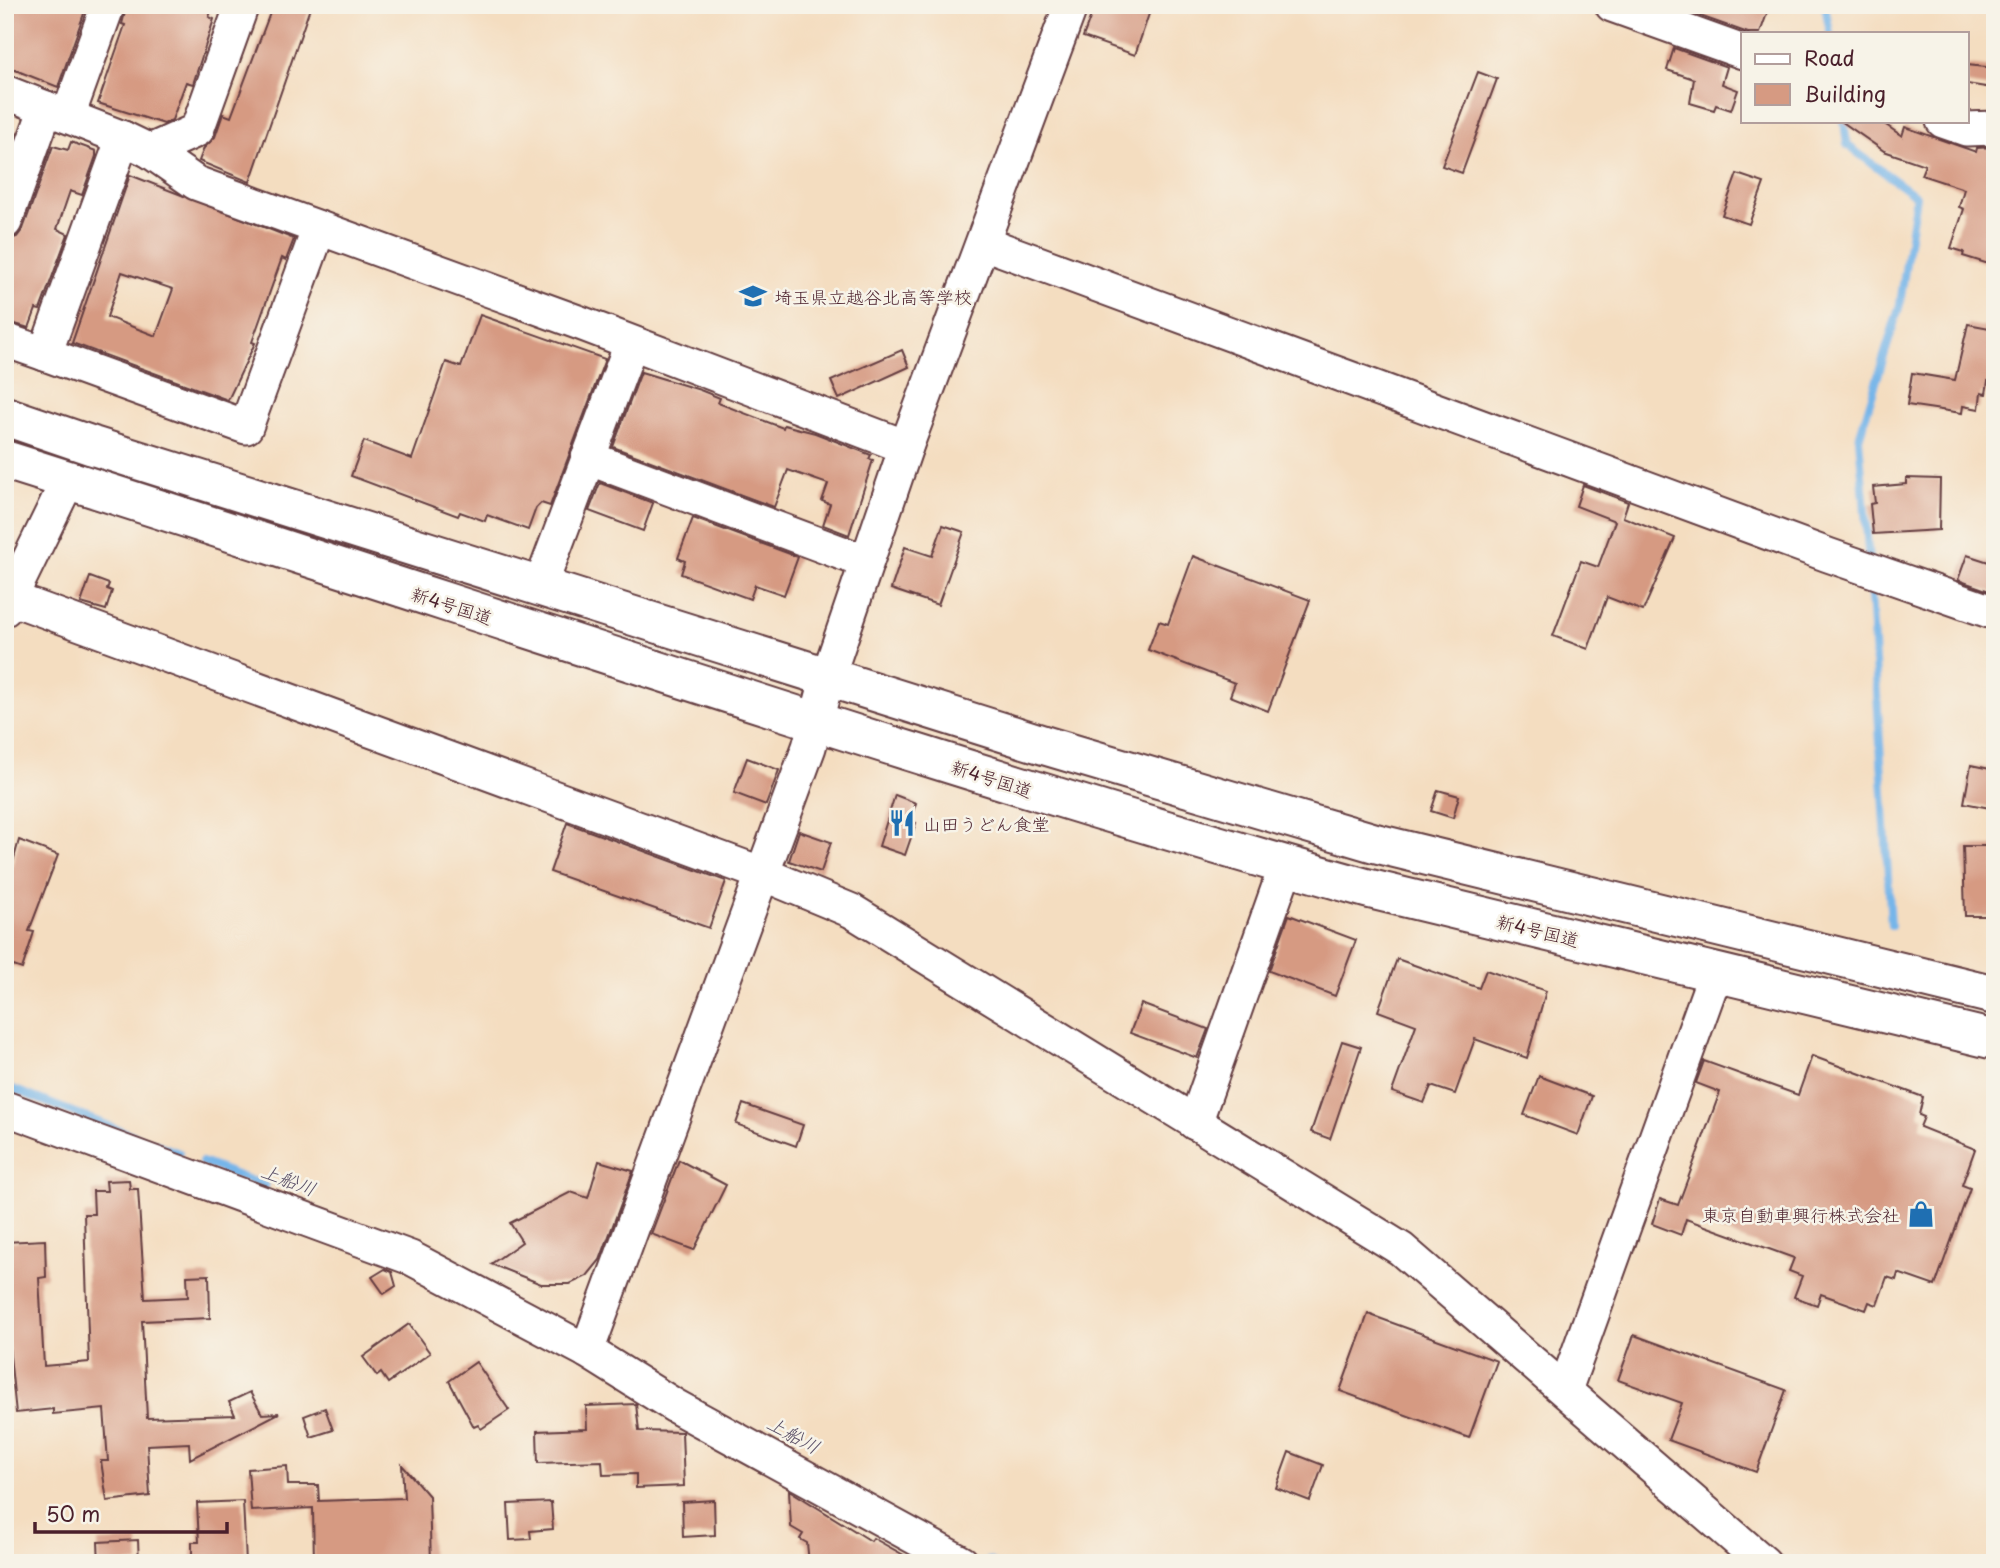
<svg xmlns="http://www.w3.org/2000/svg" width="2000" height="1568" font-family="'Playpen Sans','Klee One',sans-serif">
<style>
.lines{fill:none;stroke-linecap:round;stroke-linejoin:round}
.stream{stroke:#76b5e9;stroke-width:8}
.building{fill:#d69a82;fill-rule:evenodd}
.minor-casing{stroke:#643c41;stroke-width:37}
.highway-casing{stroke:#643c41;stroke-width:42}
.minor{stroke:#fff;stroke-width:33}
.highway{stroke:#fff;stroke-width:38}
.labels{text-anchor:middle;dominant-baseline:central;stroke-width:5;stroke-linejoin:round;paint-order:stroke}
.poi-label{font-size:18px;fill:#4a1f2b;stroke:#f7f3e8;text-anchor:start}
.street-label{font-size:18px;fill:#4a1f2b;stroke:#f7f3e8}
.water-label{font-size:19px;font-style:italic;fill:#574c64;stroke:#f7f3e8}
</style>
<rect width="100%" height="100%" fill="#f7f3e8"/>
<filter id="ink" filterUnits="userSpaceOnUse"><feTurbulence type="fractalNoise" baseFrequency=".0143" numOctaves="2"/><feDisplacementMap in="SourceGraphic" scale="14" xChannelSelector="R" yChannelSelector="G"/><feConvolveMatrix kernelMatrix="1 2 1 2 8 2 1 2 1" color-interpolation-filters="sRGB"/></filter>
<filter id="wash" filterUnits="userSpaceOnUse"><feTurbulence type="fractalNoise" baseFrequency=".00686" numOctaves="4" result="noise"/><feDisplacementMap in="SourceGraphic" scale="28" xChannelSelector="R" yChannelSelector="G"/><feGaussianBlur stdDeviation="1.57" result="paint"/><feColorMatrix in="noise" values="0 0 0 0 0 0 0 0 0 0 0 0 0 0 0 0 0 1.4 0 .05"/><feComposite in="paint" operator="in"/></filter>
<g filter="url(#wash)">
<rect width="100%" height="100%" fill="#f4ddc0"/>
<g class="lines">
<!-- stream -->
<g class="stream">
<path d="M 1825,5 L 1830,33"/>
<path d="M 1844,121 L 1847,145 L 1916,196 L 1900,304 L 1859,438 L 1869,562"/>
<path d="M 1870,578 L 1891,925"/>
<path d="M 5,1086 L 179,1153"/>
<path d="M 202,1162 L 265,1186"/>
<path d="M 989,1561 L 992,1563"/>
</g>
</g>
<g id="blocks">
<!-- building -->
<g class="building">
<path d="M 5,5 L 87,5 L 58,87 L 5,66 Z"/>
<path d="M 127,5 L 213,5 L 209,17 L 214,19 L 193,84 L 186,82 L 172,120 L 164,124 L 98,103 L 125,25 L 122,24 Z"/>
<path d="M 273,5 L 311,5 L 250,182 L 199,161 L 204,148 L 215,137 L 223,114 L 231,117 Z"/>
<path d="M 1095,5 L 1152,5 L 1135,55 L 1083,37 Z"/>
<path d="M 1688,5 L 1770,5 L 1760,33 L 1748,33 L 1686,11 Z"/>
<path d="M 1674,48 L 1727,67 L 1722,84 L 1738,90 L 1731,110 L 1716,105 L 1714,110 L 1690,103 L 1694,79 L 1667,70 Z"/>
<path d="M 1967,65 L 1995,68 L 1992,88 L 1967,84 Z"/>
<path d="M 1478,72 L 1497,79 L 1462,173 L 1442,166 Z"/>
<path d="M 1841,121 L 1880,121 L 1902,136 L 1905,127 L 1976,152 L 1977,148 L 1995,147 L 1995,266 L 1963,256 L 1964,252 L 1951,248 L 1964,209 L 1959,207 L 1964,189 L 1921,175 L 1925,165 L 1884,151 Z"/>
<path d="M 5,129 L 16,133 L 5,164 Z"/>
<path d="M 71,142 L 96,151 L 96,156 L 82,195 L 70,191 L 57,229 L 68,234 L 40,310 L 36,309 L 29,328 L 5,321 L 5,241 L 17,237 L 23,229 L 53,146 L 68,150 Z"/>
<path d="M 1737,174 L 1764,183 L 1749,224 L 1722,215 Z"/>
<path d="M 130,175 L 294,239 L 286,260 L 282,258 L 252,342 L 255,343 L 228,400 L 72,343 ZM 122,272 L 173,289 L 156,336 L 107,317 Z"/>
<path d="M 480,315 L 605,359 L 550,506 L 541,503 L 536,508 L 528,530 L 487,515 L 485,521 L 460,512 L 458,516 L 351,476 L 364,441 L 412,459 L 446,362 L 461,367 Z"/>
<path d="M 1968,324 L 1995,329 L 1995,382 L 1988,381 L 1986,394 L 1981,393 L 1979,409 L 1963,406 L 1962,413 L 1907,405 L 1912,373 L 1955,380 Z"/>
<path d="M 902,350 L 909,367 L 839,399 L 831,381 Z"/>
<path d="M 641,372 L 700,390 L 720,398 L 718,403 L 783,428 L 784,425 L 815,433 L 871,455 L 869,459 L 873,460 L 849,535 L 823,525 L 830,504 L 822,501 L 828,484 L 788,470 L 774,507 L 613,447 Z"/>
<path d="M 1906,478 L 1940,479 L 1939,530 L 1873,534 L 1870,504 L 1875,503 L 1873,487 L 1906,484 Z"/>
<path d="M 600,483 L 653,503 L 643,531 L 589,511 Z"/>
<path d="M 1583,485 L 1628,502 L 1623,517 L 1675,538 L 1643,611 L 1607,597 L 1588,649 L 1553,636 L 1581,561 L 1598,567 L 1615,521 L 1576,506 Z"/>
<path d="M 693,518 L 798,557 L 784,595 L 755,585 L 750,599 L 681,574 L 685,561 L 678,558 Z"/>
<path d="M 943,525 L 964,532 L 938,605 L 891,589 L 905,547 L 932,556 Z"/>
<path d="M 1967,555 L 1995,564 L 1995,593 L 1958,580 Z"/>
<path d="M 1193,556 L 1310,600 L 1268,711 L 1230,696 L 1235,683 L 1148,650 L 1159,621 L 1168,624 Z"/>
<path d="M 90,577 L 109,584 L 107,589 L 112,591 L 106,610 L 81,603 Z"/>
<path d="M 747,758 L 779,770 L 766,805 L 734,793 Z"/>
<path d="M 1971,765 L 1995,770 L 1995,809 L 1964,803 Z"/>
<path d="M 1438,790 L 1459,796 L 1453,818 L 1431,811 Z"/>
<path d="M 895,795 L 916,803 L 910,821 L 916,823 L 905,855 L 879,846 Z"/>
<path d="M 567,823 L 726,881 L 709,928 L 550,872 Z"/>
<path d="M 799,831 L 831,842 L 821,872 L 789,861 Z"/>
<path d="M 19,840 L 58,855 L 29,931 L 34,932 L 22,969 L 5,963 L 5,891 Z"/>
<path d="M 1963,846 L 1995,846 L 1995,916 L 1965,916 Z"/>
<path d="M 1289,915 L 1356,940 L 1335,996 L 1269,971 Z"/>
<path d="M 1397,959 L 1479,988 L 1486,970 L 1546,991 L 1527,1058 L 1475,1039 L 1455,1094 L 1431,1086 L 1424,1103 L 1392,1092 L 1416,1025 L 1378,1011 Z"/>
<path d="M 1141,1004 L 1208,1029 L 1197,1058 L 1130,1033 Z"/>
<path d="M 1342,1041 L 1361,1047 L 1330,1139 L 1311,1132 Z"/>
<path d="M 1812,1056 L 1923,1097 L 1919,1115 L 1924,1117 L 1920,1127 L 1975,1149 L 1962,1185 L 1970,1188 L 1935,1286 L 1898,1273 L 1896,1280 L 1887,1277 L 1877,1305 L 1869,1302 L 1866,1310 L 1821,1294 L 1817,1305 L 1794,1297 L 1802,1276 L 1789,1271 L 1794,1258 L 1686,1219 L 1681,1235 L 1652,1224 L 1660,1199 L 1678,1205 L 1720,1092 L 1696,1083 L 1704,1061 L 1798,1095 Z"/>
<path d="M 1539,1076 L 1592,1096 L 1578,1135 L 1524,1115 Z"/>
<path d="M 743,1104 L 803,1125 L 796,1146 L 736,1124 Z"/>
<path d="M 679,1160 L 726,1185 L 694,1250 L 651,1234 Z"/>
<path d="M 599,1161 L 633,1171 L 600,1260 L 587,1276 L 570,1284 L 541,1284 L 491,1264 L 522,1242 L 510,1223 L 571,1192 L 588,1198 Z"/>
<path d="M 129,1180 L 130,1189 L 138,1189 L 145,1299 L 188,1297 L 187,1276 L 209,1275 L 210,1318 L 142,1321 L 147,1418 L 235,1415 L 229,1402 L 250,1392 L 262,1414 L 279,1413 L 190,1459 L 189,1443 L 147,1445 L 150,1496 L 107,1501 L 101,1461 L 108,1461 L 104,1409 L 53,1414 L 53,1409 L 16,1413 L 5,1308 L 5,1242 L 45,1240 L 46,1277 L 39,1278 L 44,1366 L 89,1362 L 84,1214 L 94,1214 L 93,1191 L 107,1191 L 106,1181 Z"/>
<path d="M 385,1269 L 392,1272 L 396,1286 L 384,1294 L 372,1277 Z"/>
<path d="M 1368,1314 L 1497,1361 L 1469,1438 L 1340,1391 Z"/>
<path d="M 409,1324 L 430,1353 L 388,1383 L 381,1373 L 377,1376 L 363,1357 Z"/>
<path d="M 1634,1335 L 1786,1390 L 1756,1472 L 1668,1440 L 1682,1403 L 1618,1380 Z"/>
<path d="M 476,1362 L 509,1410 L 481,1429 L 478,1425 L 474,1427 L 449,1381 Z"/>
<path d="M 636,1404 L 639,1431 L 682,1432 L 684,1486 L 636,1488 L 636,1474 L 603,1475 L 602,1461 L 538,1463 L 537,1431 L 587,1429 L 586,1406 Z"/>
<path d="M 325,1408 L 333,1430 L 311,1437 L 304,1416 Z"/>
<path d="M 1289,1452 L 1323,1465 L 1310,1501 L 1276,1488 Z"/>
<path d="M 402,1465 L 429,1496 L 431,1563 L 406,1563 L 406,1560 L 314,1563 L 313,1508 L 251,1511 L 248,1469 L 287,1466 L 288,1485 L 318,1485 L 319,1501 L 404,1498 Z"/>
<path d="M 789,1490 L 871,1541 L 873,1538 L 918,1563 L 809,1563 L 807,1543 L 800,1539 L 803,1534 L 791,1527 Z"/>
<path d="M 714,1500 L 715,1535 L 683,1537 L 682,1502 Z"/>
<path d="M 243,1501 L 246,1563 L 192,1563 L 192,1542 L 199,1542 L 197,1503 Z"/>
<path d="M 551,1502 L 553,1529 L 530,1531 L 531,1539 L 510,1540 L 508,1504 Z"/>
<path d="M 138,1540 L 139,1563 L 99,1563 L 98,1542 Z"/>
</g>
</g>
</g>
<g filter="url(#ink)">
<use href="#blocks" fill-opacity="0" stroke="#643c41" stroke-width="2"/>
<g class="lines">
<defs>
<g id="minor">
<path d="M 1612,5 L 1743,52"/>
<path d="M 5,92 L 123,138 L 150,151 L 196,183 L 583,324 L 906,447"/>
<path d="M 68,116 L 108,5"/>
<path d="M 1943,121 L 1966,129 L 1995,128"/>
<path d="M 123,138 L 45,354 L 246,427 L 319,228"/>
<path d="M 150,151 L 197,130 L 242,5"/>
<path d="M 5,222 L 46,108"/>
<path d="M 984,243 L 1828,555 L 1995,613"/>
<path d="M 5,340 L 45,354"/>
<path d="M 588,458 L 866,562"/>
<path d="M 540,587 L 631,344"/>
<path d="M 10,598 L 763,874 L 852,911 L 1401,1249 L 1764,1563"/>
<path d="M 5,609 L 68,480"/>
<path d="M 5,1108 L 411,1258 L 587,1351 L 675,1406 L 962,1563"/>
<path d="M 1195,1123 L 1286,866"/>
<path d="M 587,1351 L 809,747 L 828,676 L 906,447 L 1071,5"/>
<path d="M 1565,1390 L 1715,974"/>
</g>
<g id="highway">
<path d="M 5,416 L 93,446 L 1047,746 L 1375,843 L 1995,995"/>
<path d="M 5,460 C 459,603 908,759 1366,888 L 1995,1040"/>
</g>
</defs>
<!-- minor casing -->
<use href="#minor" class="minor-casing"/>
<!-- highway casing -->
<use href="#highway" class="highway-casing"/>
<!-- minor -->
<use href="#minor" class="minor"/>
<!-- highway -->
<use href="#highway" class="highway"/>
</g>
</g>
<!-- icons -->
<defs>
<symbol id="school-bare" viewBox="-9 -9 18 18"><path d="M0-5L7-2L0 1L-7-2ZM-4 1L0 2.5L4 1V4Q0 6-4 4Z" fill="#1f6fb2" stroke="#f7f3e8" stroke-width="2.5" paint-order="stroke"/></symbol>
<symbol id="restaurant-bare" viewBox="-9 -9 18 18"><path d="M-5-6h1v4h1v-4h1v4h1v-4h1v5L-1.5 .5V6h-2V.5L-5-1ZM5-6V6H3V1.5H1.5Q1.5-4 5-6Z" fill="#1f6fb2" stroke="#f7f3e8" stroke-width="2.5" paint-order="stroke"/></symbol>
<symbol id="shop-bare" viewBox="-9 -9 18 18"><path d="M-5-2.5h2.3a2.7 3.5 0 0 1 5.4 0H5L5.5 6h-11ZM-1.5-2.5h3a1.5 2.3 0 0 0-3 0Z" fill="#1f6fb2" stroke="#f7f3e8" stroke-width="2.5" paint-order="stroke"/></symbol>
</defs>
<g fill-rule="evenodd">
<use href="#school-bare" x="734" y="277" width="38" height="38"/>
<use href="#restaurant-bare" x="883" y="804" width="38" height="38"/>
<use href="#shop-bare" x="1902" y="1195" width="38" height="38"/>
</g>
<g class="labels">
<!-- poi labels -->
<g class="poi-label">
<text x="774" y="296">埼玉県立越谷北高等学校</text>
<text x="923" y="823">山田うどん食堂</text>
<text x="1900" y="1214" text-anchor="end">東京自動車興行株式会社</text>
</g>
<!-- street labels -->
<g class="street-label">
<text transform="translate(452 605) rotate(18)">新4号国道</text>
<text transform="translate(992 778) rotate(18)">新4号国道</text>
<text transform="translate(1538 930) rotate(14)">新4号国道</text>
</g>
<!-- water labels -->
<g class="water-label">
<text transform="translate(289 1179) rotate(21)">上船川</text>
<text transform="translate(794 1434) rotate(29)">上船川</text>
</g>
</g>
<!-- margin -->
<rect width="2000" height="1568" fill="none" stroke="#f7f3e8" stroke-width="28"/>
<!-- legend -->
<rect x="1741" y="32" width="228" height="91" fill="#f7f3e8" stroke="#b29e9c" stroke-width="2"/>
<rect x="1755" y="54" width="35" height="10" fill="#ffffff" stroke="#b29e9c" stroke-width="2"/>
<text x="1804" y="66" font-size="21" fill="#4a1f2b">Road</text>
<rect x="1755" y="84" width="35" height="21" fill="#d69a82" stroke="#b29e9c" stroke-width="2"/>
<text x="1804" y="102" font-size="21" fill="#4a1f2b">Building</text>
<!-- scale -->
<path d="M35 1522v10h192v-10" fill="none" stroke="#4a1f2b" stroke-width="3.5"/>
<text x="46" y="1522" font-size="21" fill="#4a1f2b" stroke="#f7f3e8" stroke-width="5" paint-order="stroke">50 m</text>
</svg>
